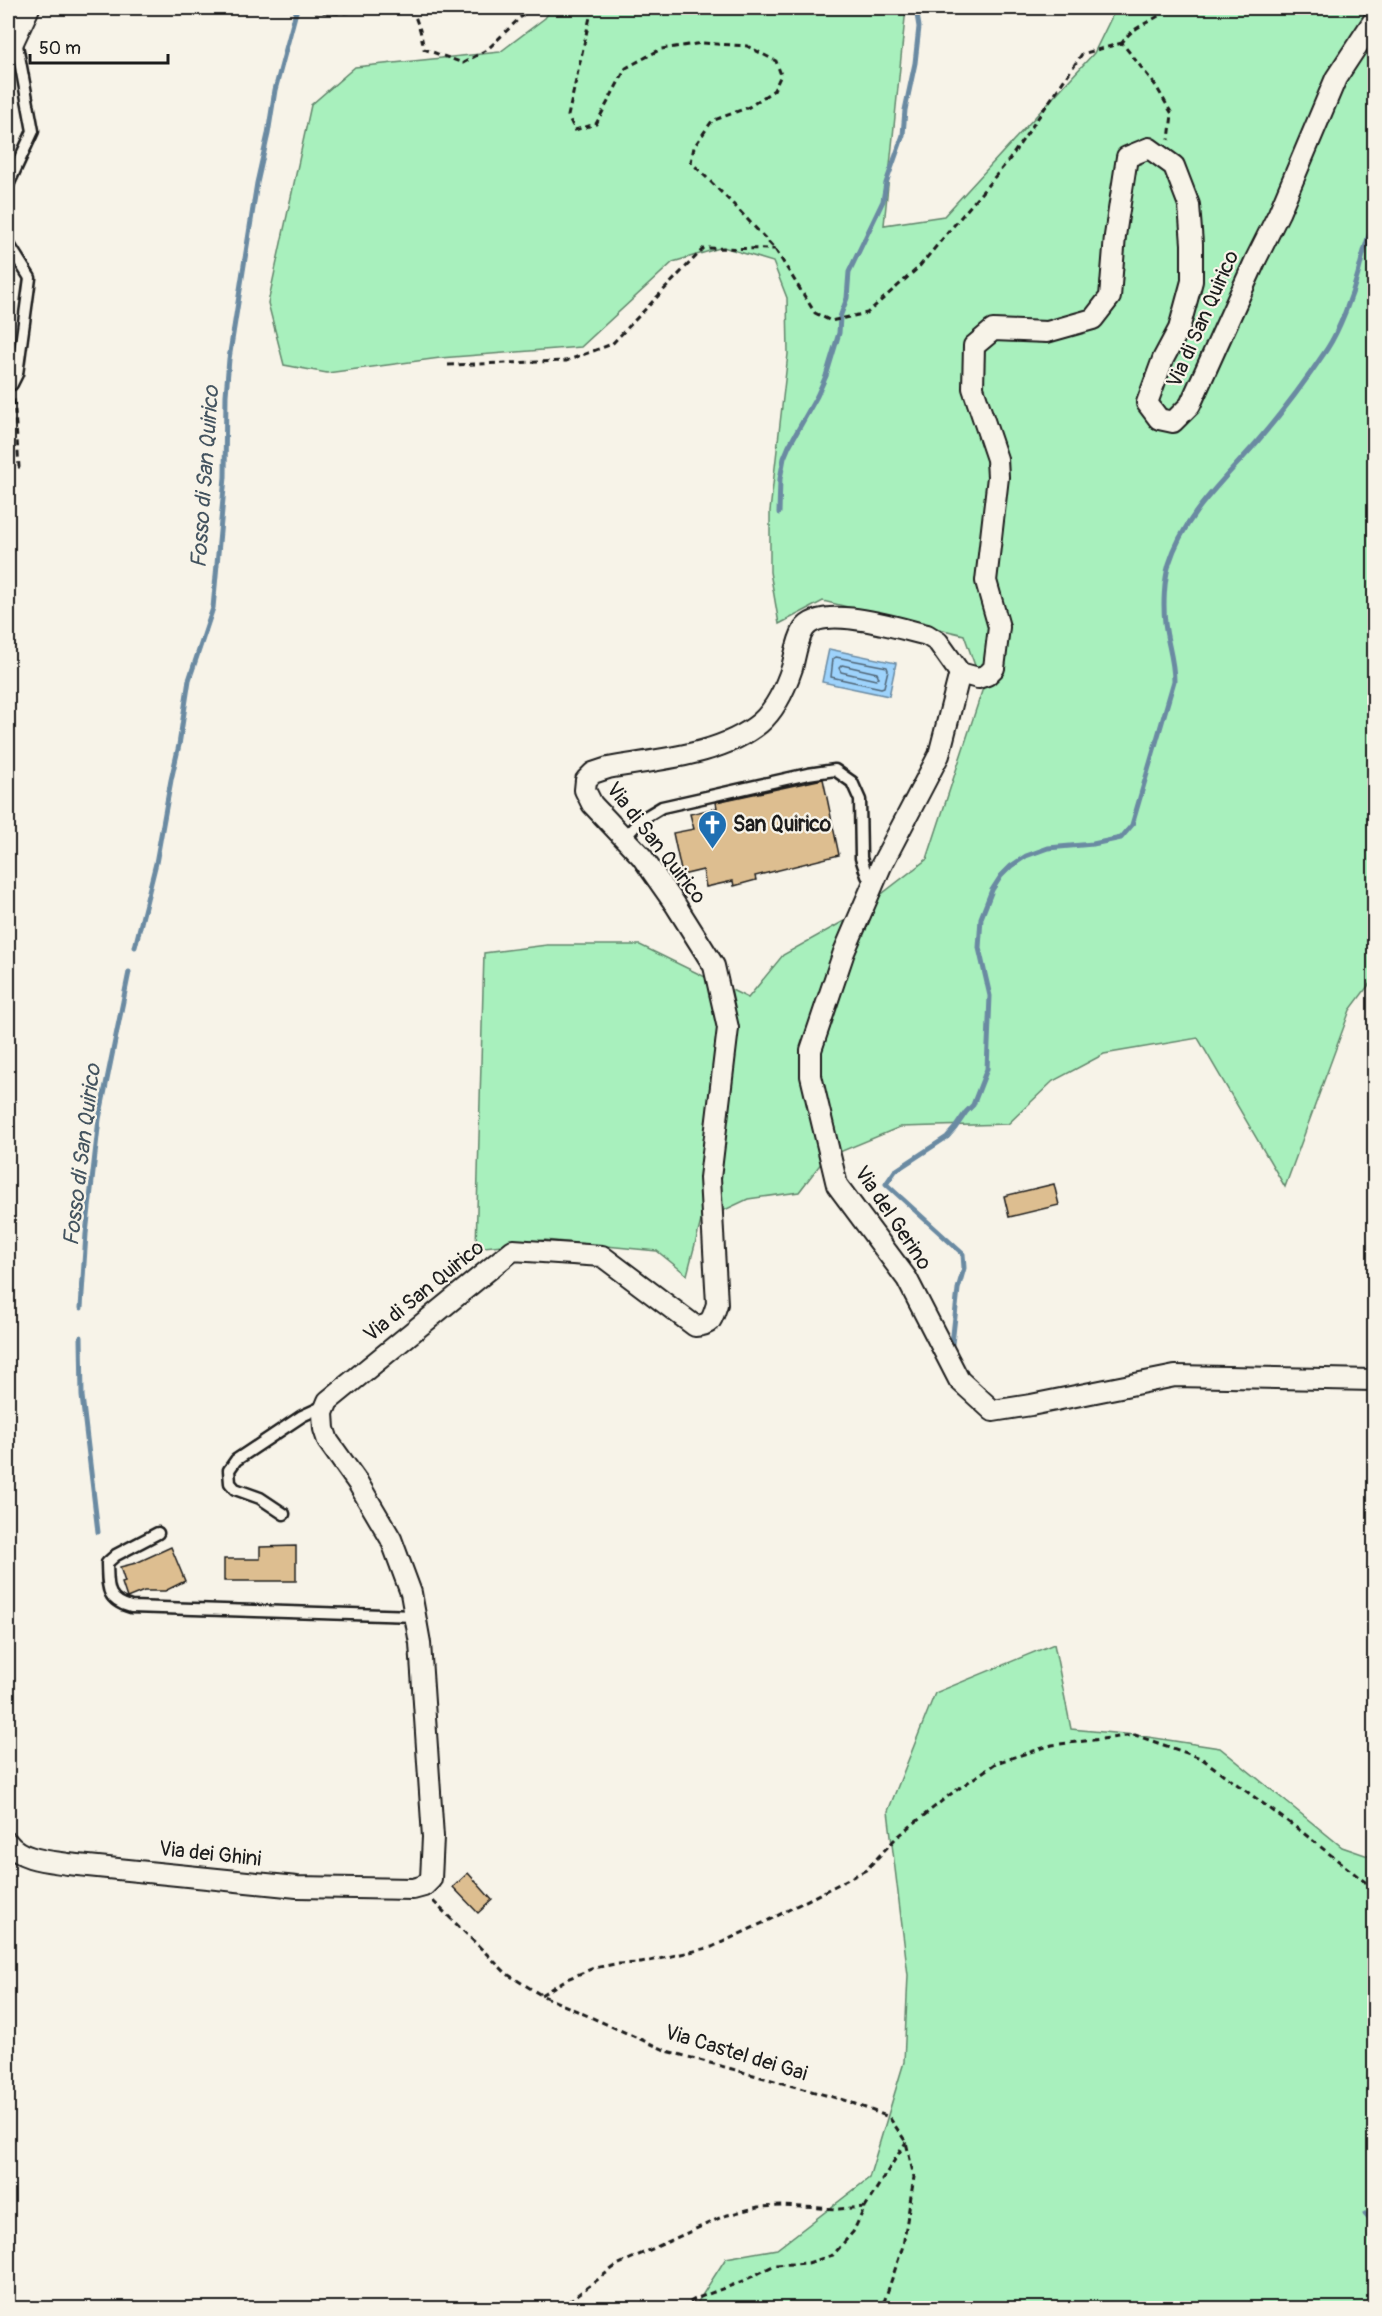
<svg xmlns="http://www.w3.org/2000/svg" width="1382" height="2316" font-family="Pangolin,sans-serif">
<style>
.green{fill:#a8f0bd;stroke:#62866c;stroke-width:1.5}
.water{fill:#9ed3fc;stroke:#6a8aa2;stroke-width:1.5}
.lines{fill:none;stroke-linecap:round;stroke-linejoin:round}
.shore{stroke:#506576;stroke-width:1.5}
.stream{stroke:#6a8aa2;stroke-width:5}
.building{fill:#ddbe90;stroke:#1c1c1c;stroke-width:1.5}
.service-casing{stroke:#1c1c1c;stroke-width:15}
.minor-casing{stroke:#1c1c1c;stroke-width:24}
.path{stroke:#1c1c1c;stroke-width:3;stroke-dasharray:6 4.5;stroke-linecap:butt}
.service{stroke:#f7f3e8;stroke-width:10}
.minor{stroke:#f7f3e8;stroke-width:20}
.labels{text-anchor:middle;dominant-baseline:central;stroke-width:4.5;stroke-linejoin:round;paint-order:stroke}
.street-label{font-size:21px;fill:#1c1c1c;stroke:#f7f3e8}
.poi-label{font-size:21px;font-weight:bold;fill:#1c1c1c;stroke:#f7f3e8;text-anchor:start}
.water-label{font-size:22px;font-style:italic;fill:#43535f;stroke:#f7f3e8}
</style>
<rect width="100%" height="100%" fill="#f7f3e8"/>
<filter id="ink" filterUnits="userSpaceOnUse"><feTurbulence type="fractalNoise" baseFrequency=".0167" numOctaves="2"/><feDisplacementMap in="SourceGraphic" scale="12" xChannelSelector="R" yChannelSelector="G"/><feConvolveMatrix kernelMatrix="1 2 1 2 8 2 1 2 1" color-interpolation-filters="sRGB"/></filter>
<g filter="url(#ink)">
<!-- green -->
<g class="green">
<path d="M 552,8 L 906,8 L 884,225 L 944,216 L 1094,53 L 1116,8 L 1374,8 L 1374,978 L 1350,1010 L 1285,1187 L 1198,1038 L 1104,1054 L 1053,1081 L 1008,1124 L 900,1127 L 825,1158 L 799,1192 L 748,1199 L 701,1221 L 687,1275 L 657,1251 L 545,1240 L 476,1248 L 484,953 L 547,945 L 640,945 L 748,998 L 783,955 L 853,916 L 927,859 L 983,688 L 964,635 L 823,601 L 779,624 L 770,572 L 770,511 L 788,354 L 787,298 L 773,262 L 723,247 L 673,262 L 581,347 L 440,358 L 327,373 L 284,365 L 268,303 L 311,105 L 355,67 L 500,52 L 545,18 Z"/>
<path d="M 1054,1644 L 1071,1729 L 1135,1735 L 1220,1748 L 1342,1847 L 1374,1858 L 1374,2308 L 694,2308 L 726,2258 L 777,2249 L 869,2178 L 904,2062 L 908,1975 L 888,1811 L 935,1693 Z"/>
</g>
<!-- water -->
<path class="water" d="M 829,649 L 896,663 L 889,696 L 822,682 Z"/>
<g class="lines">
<!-- shore -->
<g class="shore">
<path d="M 836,657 L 887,667 L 888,670 L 884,687 L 881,688 L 831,677 L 833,659 Z"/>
<path d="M 842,665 L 877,673 L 879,678 L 876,680 L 841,672 L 839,668 Z"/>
</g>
<!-- stream -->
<g class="stream">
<path d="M 779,513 L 780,479 L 784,458 L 789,446 L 817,396 L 826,376 L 839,333 L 840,317 L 847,298 L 849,272 L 883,201 L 886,183 L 903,135 L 905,110 L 915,63 L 919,27 L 916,8"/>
<path d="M 135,947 L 156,863 L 171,780 L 179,745 L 189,680 L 213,608 L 225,477 L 226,395 L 229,359 L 257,183 L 268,134 L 275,90 L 297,8"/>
<path d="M 81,1308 L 86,1234 L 99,1119 L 129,972"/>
<path d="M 81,1337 L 82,1396 L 98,1532"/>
<path d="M 951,1353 L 958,1289 L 964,1268 L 963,1254 L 886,1184 L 895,1171 L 947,1137 L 955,1128 L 966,1112 L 973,1105 L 987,1069 L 990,996 L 979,948 L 981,918 L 992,890 L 1001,876 L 1011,866 L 1026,856 L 1048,848 L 1093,844 L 1121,838 L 1132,825 L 1174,681 C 1174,659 1167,643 1165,623 C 1163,605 1164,581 1169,564 C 1184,515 1223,481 1256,443 C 1281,414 1305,382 1327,349 C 1340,329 1352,296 1358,274 C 1363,255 1366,240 1374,222"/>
<path d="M 1365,2214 L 1374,2224"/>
</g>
</g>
<!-- building -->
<g class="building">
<path d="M 823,779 L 839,855 L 755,876 L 756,880 L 734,886 L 733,881 L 706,887 L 703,870 L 682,875 L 673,833 L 694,829 L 690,814 L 717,808 L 716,802 Z"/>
<path d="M 1054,1184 L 1059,1205 L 1009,1217 L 1004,1196 Z"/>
<path d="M 296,1546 L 296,1581 L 224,1581 L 224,1559 L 260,1559 L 260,1547 Z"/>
<path d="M 171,1547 L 185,1581 L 165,1591 L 144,1591 L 127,1598 L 122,1583 L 125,1582 L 120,1567 L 136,1563 Z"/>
<path d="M 468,1873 L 492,1900 L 478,1913 L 453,1887 Z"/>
</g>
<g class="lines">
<defs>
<g id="service">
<path d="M 8,185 L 33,131 L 16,40"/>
<path d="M 8,243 L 30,278 L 17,374 L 12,384 L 8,383"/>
<path d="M 624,838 L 642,819 L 662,807 L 808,774 L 835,770 L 852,782 L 860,800 L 861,858 L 867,876 L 875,880"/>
<path d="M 284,1514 L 260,1498 L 235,1489 L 230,1483 L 229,1470 L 236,1460 L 302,1416 L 326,1405"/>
<path d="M 158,1533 L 116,1555 L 107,1563 C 108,1586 105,1600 131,1607 L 415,1616"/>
</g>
<g id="minor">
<path d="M 8,53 L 29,8"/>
<path d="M 960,673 L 939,755 L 881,866 L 844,952 L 811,1050 L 811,1076 L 837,1185 L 907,1279 L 959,1380 L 993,1411 L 1031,1405 L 1175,1376 L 1374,1380"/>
<path d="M 8,1843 C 21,1860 49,1861 68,1864 L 297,1887 L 413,1889 L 424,1886 L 431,1879 L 433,1837 L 420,1643 L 411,1593 L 391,1539 L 358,1483 L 328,1441 L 324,1429 L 323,1413 L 328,1401 L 513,1250 L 602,1256 L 695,1326 C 712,1325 712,1319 717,1304 L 710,1178 L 728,1028 L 714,966 L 675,904 L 642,857 L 592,804 L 585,790 L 586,780 L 593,773 L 608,768 C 657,759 720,756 760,723 C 776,709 785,689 792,668 C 795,656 797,640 804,629 C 822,603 901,629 927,635 L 938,642 L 960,673 L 978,678 L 987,675 L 994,668 L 999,627 L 986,581 L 998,477 L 997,459 L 973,388 L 974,346 L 993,330 L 1047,332 L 1093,319 L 1110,297 L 1115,236 L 1127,157 L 1149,148 L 1174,166 L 1189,205 L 1192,244 L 1192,281 L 1179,329 L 1163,359 L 1147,403 L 1159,419 L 1173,422 L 1190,405 L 1256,259 L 1279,213 L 1336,78 L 1374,20"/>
</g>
</defs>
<!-- service casing -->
<use href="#service" class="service-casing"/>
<!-- minor casing -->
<use href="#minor" class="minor-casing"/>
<!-- path -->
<g class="path">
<path d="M 302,8 C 327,15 350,14 375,8"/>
<path d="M 412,8 L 420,30 L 424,49 L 463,63 L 488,49 L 530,8"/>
<path d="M 592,8 L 568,116 L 575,130 L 596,124 L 626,68 L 661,49 L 703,43 L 747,46 L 776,61 L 781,75 L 774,90 L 749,107 L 712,121 L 694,147 L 691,162 L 735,206 L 775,249 L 815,313 L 831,321 L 867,313 L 918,268 L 1009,160 L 1082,54 L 1122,43"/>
<path d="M 1164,8 L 1163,13 C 1147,24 1132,27 1122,43 L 1156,86 L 1172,114 L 1169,140"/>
<path d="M 448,365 L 566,361 L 612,344 L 704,248 L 775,249"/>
<path d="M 8,471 L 19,467 L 14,398"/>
<path d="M 433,1901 L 507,1974 L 541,1995 L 667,2051 L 847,2101 L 889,2117 L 906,2142 L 914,2177 L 903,2246 L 882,2308"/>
<path d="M 541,1995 L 567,1979 L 594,1968 L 615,1964 L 641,1963 L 712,1947 L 767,1921 L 866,1870 L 896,1838 L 948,1796 L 996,1763 L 1052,1745 L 1135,1735 L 1201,1758 L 1302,1832 L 1365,1882 L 1374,1880"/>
<path d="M 560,2308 L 617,2265 L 724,2216 L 758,2207 L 783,2206 L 839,2209 L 865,2207"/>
<path d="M 681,2308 L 695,2299 L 741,2282 L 775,2265 L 808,2263 L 833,2255 L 853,2232 L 865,2207 L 906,2142"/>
</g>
<!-- service -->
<use href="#service" class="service"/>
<!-- minor -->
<use href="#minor" class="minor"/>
</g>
</g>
<!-- icons -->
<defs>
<symbol id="church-pin" viewBox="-11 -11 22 30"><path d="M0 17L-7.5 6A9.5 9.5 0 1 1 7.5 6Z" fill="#1f6fb2" stroke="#f7f3e8"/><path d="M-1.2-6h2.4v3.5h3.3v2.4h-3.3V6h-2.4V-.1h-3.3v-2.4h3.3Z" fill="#fff"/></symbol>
</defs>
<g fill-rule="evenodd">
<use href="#church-pin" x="696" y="808" width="33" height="45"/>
</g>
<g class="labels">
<!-- street labels -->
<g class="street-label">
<text transform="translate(1203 319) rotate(-66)">Via di San Quirico</text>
<text transform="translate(656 843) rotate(52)">Via di San Quirico</text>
<text transform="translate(893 1218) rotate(56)">Via del Gerino</text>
<text transform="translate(424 1291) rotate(-39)">Via di San Quirico</text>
<text transform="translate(210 1854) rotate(6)">Via dei Ghini</text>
<text transform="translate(736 2053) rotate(17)">Via Castel dei Gai</text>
</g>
<!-- poi labels -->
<g class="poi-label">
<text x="733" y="824">San Quirico</text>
</g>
<!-- water labels -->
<g class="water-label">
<text transform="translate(205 477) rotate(-86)">Fosso di San Quirico</text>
<text transform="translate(82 1155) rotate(-83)">Fosso di San Quirico</text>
</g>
</g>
<!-- margin -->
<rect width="1382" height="2316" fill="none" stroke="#f7f3e8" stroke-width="30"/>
<rect x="15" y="15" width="1352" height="2286" fill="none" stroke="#1c1c1c" stroke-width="2" filter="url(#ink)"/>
<!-- scale -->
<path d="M30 54v9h138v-9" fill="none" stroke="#1c1c1c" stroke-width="3"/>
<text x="39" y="54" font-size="18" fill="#1c1c1c" stroke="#f7f3e8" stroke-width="4.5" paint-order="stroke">50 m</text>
</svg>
